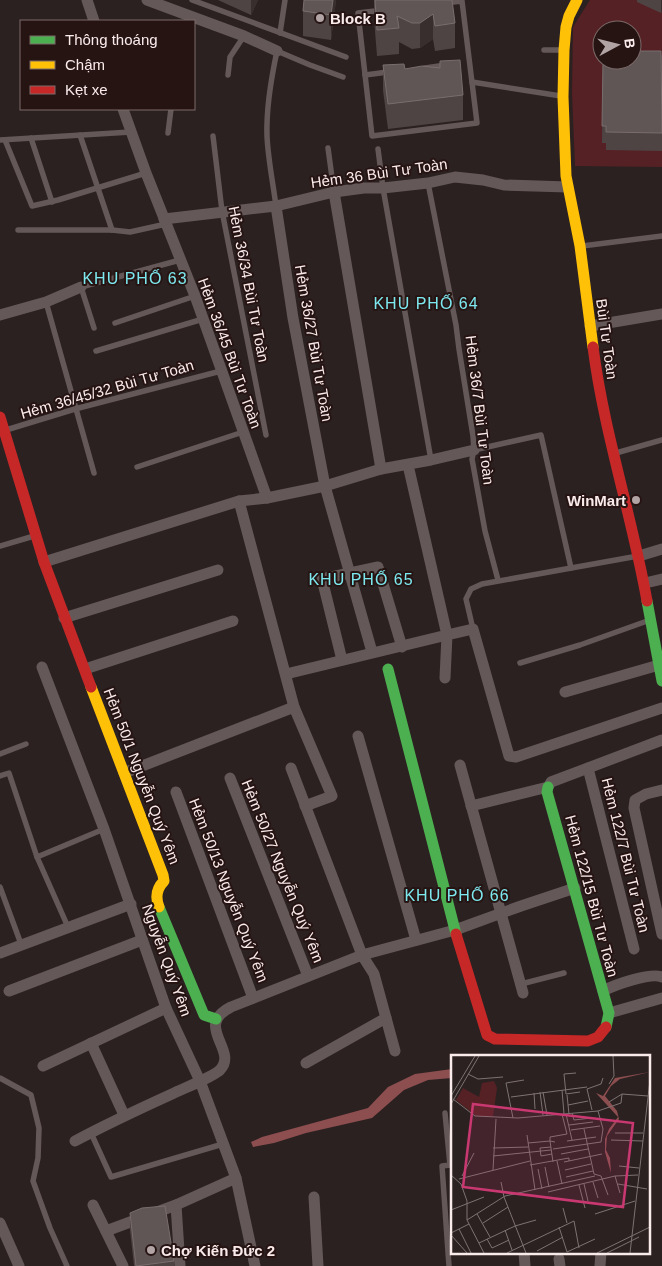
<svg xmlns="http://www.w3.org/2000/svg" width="662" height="1266" font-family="Helvetica,sans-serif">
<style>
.green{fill:#552124;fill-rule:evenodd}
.water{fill:#8d4e4f}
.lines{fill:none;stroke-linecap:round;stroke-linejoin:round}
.lane{stroke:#645958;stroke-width:5.5}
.street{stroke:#645958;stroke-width:11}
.fast{stroke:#4caf50;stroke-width:11}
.slow{stroke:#ffc107;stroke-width:11}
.jam{stroke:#c62828;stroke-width:11}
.wall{fill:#4f4444}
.shaded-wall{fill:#392e2e}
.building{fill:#615656;stroke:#796d6d}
.poi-dot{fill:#b2a4a4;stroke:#261413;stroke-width:2}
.labels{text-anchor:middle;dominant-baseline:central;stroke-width:4;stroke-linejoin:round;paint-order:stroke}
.poi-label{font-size:15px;font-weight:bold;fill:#faebeb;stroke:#261413;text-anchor:start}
.street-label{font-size:15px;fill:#faebeb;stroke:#261413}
.neighbourhood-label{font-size:16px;letter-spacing:1px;fill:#7de9ef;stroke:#261413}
.inset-road{fill:none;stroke:#7e7272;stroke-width:1}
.view{fill:#ca3871;fill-opacity:0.15;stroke:#ca3871;stroke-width:2.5}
.inset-edge{fill:none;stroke:#faebeb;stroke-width:2.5}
</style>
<rect width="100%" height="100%" fill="#2c2121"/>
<!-- green -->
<path class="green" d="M 590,0 L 662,0 L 662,167 L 575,166 L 572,93 L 573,27 ZM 602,30 L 632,30 L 632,60 L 602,60 Z"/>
<!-- water -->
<path class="water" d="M 452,1069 L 452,1078 L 428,1080 L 404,1090 L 372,1118 L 306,1133 L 274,1143 L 253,1147 L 251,1142 L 262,1137 L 368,1108 L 388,1087 L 415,1074 Z"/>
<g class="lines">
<!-- lane -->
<g class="lane">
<path d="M 192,0 L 346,57"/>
<path d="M 462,1 L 477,123 L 372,136 L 358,13 Z"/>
<path d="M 280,33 L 285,0"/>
<path d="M 544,50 L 564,50"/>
<path d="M 425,68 L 446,65"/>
<path d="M 228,75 L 230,57 L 244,36"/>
<path d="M 365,75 L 388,72"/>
<path d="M 472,82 L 561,96"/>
<path d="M 168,133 L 171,109"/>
<path d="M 80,135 L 112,230"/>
<path d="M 213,136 L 222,211 L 266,435"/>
<path d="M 31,138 L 52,202"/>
<path d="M 0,140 L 131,132"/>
<path d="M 5,140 L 32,206 L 58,200 L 146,173"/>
<path d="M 328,148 L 334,192"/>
<path d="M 378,149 L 383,188 L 431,460"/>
<path d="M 428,183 L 456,325 L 459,349 L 473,436 L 474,450 L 472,459 L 485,531 L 498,580"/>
<path d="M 276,206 C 273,183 268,159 267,136 C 266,107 271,79 277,51 L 310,65 L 343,77"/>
<path d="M 18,230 L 112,230 L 130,232 L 166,224"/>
<path d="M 582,246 L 662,236"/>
<path d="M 46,302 L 94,473"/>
<path d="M 115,323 L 195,296"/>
<path d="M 94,328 L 81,287 L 180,260"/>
<path d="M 96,351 L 203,319"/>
<path d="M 6,430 L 75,409 L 221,371"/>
<path d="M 474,450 L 541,435 L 571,568"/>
<path d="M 616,453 L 662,440"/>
<path d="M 137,467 L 243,432"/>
<path d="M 0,546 L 34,536"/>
<path d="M 473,629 L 466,599 L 471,589 L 482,584 L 638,556"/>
<path d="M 520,663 L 580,645 L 650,620"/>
<path d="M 0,754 L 26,744"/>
<path d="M 0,776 L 9,773 L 37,857 L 68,927"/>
<path d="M 37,857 L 104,829"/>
<path d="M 0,887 L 21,944"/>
<path d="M 521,984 L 564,973"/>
<path d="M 0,1078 L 31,1095 L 39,1128 L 38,1158 L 33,1181 L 50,1228 L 67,1266"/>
<path d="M 445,1113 L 450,1165 L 442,1166 L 449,1266"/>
<path d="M 91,1133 L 111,1177 L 223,1144"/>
</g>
<!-- street -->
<g class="street">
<path d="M 87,0 L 94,21"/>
<path d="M 147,0 L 244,36 L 277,51"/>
<path d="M 123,109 L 146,173 L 195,296 L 267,498"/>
<path d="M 334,192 L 381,469"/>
<path d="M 276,206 L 293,318 L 325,486 L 372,652"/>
<path d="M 164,219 L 276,206 L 334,192 L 364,188 L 383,188 L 428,183 L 455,177 L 483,180 L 504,185 L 568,187"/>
<path d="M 0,315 L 46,302 L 81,287"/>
<path d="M 590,326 L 662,314"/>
<path d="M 239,501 L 294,707 L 332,796 L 305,806"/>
<path d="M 639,556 L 662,549"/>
<path d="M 44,562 L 239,501 L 267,498 L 325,486 L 381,469 L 431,460 L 474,450"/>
<path d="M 645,583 L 662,579"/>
<path d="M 64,618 L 218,570"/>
<path d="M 342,660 L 322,579 L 378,567 L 402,647"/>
<path d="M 42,667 L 104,829 L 166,1008 L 200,1081 L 236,1178 L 255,1266"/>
<path d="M 85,669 L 233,621"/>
<path d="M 286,674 L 447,635 L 408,465"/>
<path d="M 445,678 L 447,635 L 473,629 L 509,756 L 516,757 L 662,708"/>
<path d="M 565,692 L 659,665"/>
<path d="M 358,736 L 416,940"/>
<path d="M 460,765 L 523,993"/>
<path d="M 291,768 L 362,955 L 374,974 L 395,1051"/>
<path d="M 588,768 L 634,949"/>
<path d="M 124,773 L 294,707"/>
<path d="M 230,778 L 308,976"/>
<path d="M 662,790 L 646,794 L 635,800 L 634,808 L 662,934"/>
<path d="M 176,792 L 253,998"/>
<path d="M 471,806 L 548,787 L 551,782 L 662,740"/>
<path d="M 0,953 L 131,904"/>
<path d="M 9,991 L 142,940"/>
<path d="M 603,991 C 614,985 651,972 662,977"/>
<path d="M 609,1013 L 662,998"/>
<path d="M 91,1043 L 124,1115"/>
<path d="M 306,1063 L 386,1018"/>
<path d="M 43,1066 L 166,1008"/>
<path d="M 75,1141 C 107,1124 139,1109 172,1094 C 182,1089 213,1077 220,1070 C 239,1050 193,1026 231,1007 L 362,955 L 455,930 L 521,906 L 575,888"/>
<path d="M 314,1197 L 318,1266"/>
<path d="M 93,1205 L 123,1266"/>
<path d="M 176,1205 L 180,1266"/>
<path d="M 0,1223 L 19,1266"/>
<path d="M 106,1231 L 176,1205 L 236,1178"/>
<path d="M 524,1252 L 525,1266"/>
<path d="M 559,1259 L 560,1266"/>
<path d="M 600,1266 L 601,1252"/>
</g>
<!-- fast -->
<g class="fast">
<path d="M 647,601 L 662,681"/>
<path d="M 388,669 L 456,934"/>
<path d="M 548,787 L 547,792 L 609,1013 L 606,1027"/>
<path d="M 159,907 L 204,1015 L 216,1019"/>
</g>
<!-- slow -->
<g class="slow">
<path d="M 577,0 L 569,16 L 566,27 L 564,50 L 563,97 L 566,176 L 580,246 L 593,347"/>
<path d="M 91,687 L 163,875 L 164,881 C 157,888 155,897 159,907"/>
</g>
<!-- jam -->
<g class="jam">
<path d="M 593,347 C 604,433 632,516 647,601"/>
<path d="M 0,417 L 44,562 L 91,687"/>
<path d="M 456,934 L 487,1035 L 495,1039 L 588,1041 L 598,1037 L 606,1027"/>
</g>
</g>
<!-- wall -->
<g class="wall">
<path d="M 218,0 L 258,0 L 251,15 Z"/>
<path d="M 304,0 L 336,0 L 331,40 L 303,36 L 303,11 Z"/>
<path d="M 374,0 L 452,0 L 455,23 L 455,48 L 435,51 L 433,39 L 420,48 L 412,49 L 399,42 L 399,54 L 377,56 L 374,18 Z"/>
<path d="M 637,0 L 662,0 L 662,11 L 661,13 L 637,2 Z"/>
<path d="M 662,55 L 662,151 L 606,150 L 606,143 L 602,143 L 603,60 Z"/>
<path d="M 383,65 L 463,95 L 463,120 L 388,129 L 383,90 Z"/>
<path d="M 130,1213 L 174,1261 L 174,1266 L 134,1266 L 130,1230 Z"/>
</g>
<!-- shaded-wall -->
<g class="shaded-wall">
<path d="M 251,0 L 258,0 L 251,15 Z"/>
<path d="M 333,0 L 336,0 L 331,40 L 331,15 Z"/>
<path d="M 661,0 L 662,0 L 662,11 L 661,13 Z"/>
<path d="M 433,14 L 433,39 L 420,48 L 420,23 Z"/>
</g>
<!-- building -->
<g class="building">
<path d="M 304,0 L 333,0 L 331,15 L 303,11 Z"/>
<path d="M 375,0 L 452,0 L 455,23 L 435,26 L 433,14 L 420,23 L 412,23 L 397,16 L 399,28 L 377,30 Z"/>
<path d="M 632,51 L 661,51 L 662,133 L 606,132 L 606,126 L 602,126 L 603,60 L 632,60 Z"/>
<path d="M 460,60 L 463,95 L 388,104 L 383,65 L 404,64 L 405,69 L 422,66 L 440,68 L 440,61 Z"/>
<path d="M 165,1206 L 174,1261 L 136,1266 L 130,1213 L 142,1208 Z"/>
</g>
<!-- markers -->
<g class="poi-dot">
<circle cx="320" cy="18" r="5"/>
<circle cx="636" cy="500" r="5"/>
<circle cx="151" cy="1250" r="5"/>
</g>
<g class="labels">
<!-- poi labels -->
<g class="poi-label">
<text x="330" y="18">Block B</text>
<text x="626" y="500" text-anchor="end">WinMart</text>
<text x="161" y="1250">Chợ Kiến Đức 2</text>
</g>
<!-- street labels -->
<g class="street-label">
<text transform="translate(379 173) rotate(-8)">Hẻm 36 Bùi Tư Toàn</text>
<text transform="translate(249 284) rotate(79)">Hẻm 36/34 Bùi Tư Toàn</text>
<text transform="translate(607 339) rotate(82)">Bùi Tư Toàn</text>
<text transform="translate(314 343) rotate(80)">Hẻm 36/27 Bùi Tư Toàn</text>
<text transform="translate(230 353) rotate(70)">Hẻm 36/45 Bùi Tư Toàn</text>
<text transform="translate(107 389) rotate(-16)">Hẻm 36/45/32 Bùi Tư Toàn</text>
<text transform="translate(480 410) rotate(83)">Hẻm 36/7 Bùi Tư Toàn</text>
<text transform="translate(142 776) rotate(69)">Hẻm 50/1 Nguyễn Quý Yêm</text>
<text transform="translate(626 855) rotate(76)">Hẻm 122/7 Bùi Tư Toàn</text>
<text transform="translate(283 871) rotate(68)">Hẻm 50/27 Nguyễn Quý Yêm</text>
<text transform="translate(229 890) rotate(69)">Hẻm 50/13 Nguyễn Quý Yêm</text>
<text transform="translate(592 896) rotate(75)">Hẻm 122/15 Bùi Tư Toàn</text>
<text transform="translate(167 960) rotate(70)">Nguyễn Quý Yêm</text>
</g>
<!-- neighbourhood labels -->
<g class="neighbourhood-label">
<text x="135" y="278">KHU PHỐ 63</text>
<text x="426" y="303">KHU PHỐ 64</text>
<text x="361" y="579">KHU PHỐ 65</text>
<text x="457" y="895">KHU PHỐ 66</text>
</g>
</g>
<!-- overview -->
<g transform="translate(451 1055)">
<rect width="199" height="199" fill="#2c2121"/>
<path d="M 43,26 L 46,33 L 42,62 L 25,61 L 5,45 L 12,33 L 28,42 L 31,28 Z" fill="#552124"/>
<path d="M 199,17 L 169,24 L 160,31 L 154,41 L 166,56 L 168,64 L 156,81 L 155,95 L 159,103 L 160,118 L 154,97 L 154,84 L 158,74 L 167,62 L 145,38 L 152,41 L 164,23 Z" fill="#8d4e4f"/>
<path class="inset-road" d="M 125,18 L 113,19 L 115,39 L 129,37M 17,19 L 27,24 L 52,22M 158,29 L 163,21 L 162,1M 111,35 L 113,59M 89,37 L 92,60M 92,37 L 96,60M 83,38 L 84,54M 116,40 L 118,59M 0,41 L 24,1M 60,42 L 136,32M 2,44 L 24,61 L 67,63 L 147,56 L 170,48 L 171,39M 158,47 L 171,39 L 197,41M 0,49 L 28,1M 117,50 L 137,46M 141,55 L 136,34 L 150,29 L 152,23M 121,58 L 123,65 L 140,63M 115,59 L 121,85M 62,63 L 55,28 L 73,25M 118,70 L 142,67M 133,74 L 143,119 L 150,121 L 157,140M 120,75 L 149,71M 164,78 L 192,78M 76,80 L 84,135M 160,85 L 192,86M 116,86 L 145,82M 104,87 L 99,86 L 99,82 L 116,79 L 111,59M 77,88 L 99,86 L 102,107M 100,92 L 89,93 L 90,101 L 101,99M 42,93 L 77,92M 102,94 L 150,87 L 152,74 L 147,56M 110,99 L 137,94M 42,101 L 100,95M 106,106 L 111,129M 113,107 L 151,99M 79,110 L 118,103 L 118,106M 168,111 L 188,113M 94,112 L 98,132M 87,114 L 91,134M 42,115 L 45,64M 114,115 L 140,109M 0,120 L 10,129 L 16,146 L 16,165 L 33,198M 11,121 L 23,98M 164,121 L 169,138M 115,122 L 142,116M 8,124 L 79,106M 50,127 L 53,142 L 75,198M 142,127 L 147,143M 133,129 L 137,146M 167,129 L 196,134M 128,130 L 134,153M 97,137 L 164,121 L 187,120M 112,153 L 116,168M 0,155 L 33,142M 26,159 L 39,182M 144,159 L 184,146M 16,165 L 54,141 L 144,121M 32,168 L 57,152M 108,172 L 116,197M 8,174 L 20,198M 54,175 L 61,195M 0,178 L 18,169M 0,180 L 16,198M 36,184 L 41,193 L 58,185M 28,188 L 64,171 L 85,165M 86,196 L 112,182M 116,197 L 144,184M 56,198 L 123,166 L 128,193M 146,198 L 199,172M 156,198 L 188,182M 179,198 L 199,25"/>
<path class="view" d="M 22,49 L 182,68 L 172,152 L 12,132 Z"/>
<rect width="199" height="199" class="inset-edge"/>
</g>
<!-- legend -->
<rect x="20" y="20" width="175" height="90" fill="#261413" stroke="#7b6a69"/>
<rect x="30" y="36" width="25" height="8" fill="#4caf50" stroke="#7b6a69"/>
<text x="65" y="45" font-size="15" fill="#faebeb">Thông thoáng</text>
<rect x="30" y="61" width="25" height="8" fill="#ffc107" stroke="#7b6a69"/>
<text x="65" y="70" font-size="15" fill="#faebeb">Chậm</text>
<rect x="30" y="86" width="25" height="8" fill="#c62828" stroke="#7b6a69"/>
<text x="65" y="95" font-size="15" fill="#faebeb">Kẹt xe</text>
<!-- north arrow -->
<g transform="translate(617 45) rotate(83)"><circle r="24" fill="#261413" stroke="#7b6a69"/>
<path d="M0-4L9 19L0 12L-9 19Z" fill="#b2a4a4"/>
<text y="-8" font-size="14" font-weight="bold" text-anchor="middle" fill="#faebeb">B</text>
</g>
</svg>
